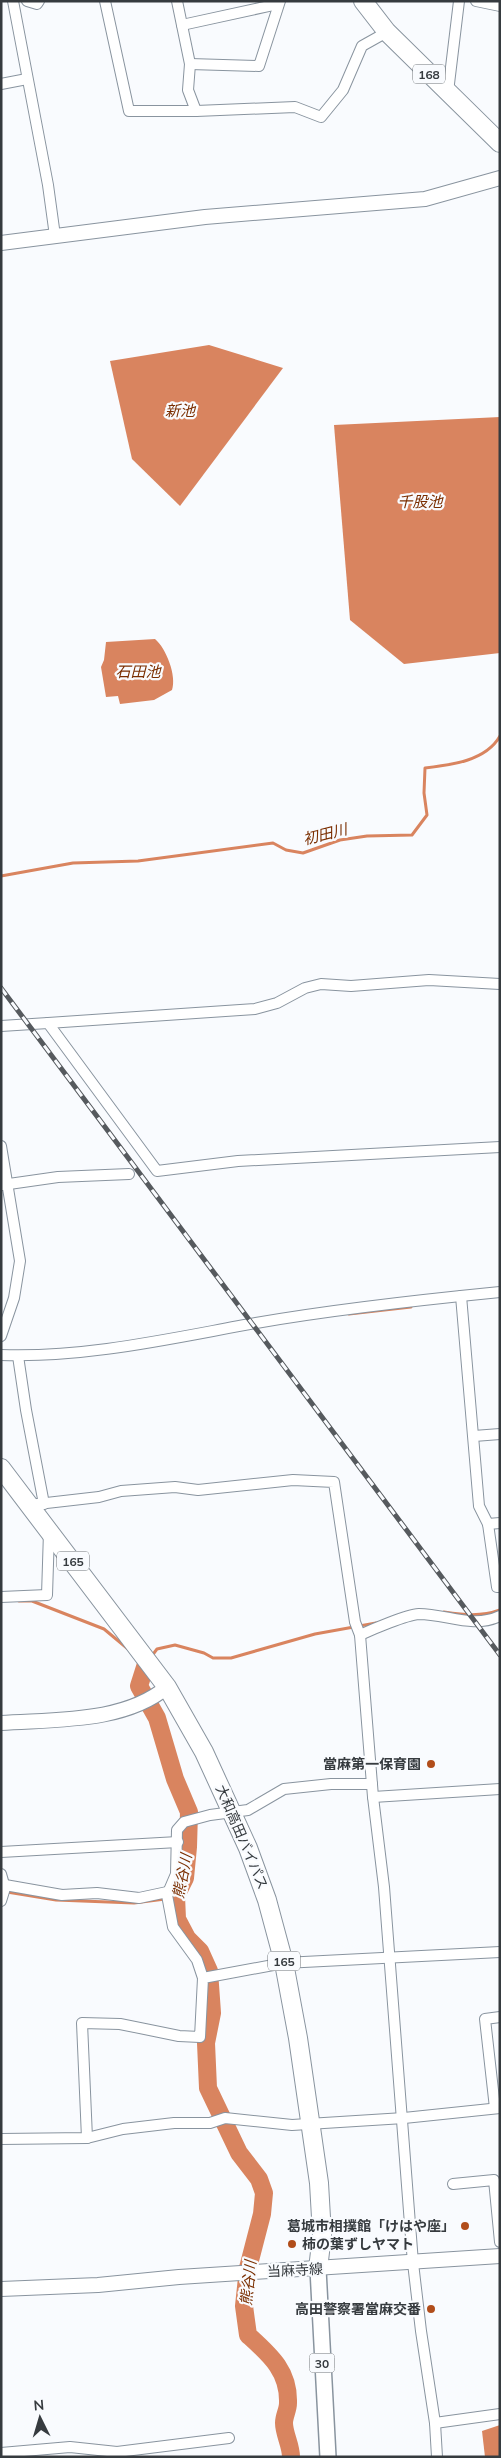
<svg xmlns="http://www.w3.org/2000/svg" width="501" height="2458" font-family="Mulish,'Noto Sans JP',sans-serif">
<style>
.water{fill:#d9845f}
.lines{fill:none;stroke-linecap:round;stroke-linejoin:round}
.stream{stroke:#d9845f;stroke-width:3}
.river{stroke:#d9845f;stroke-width:18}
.street-casing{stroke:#89949f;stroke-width:12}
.secondary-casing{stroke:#89949f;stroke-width:16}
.primary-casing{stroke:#89949f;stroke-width:18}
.highway-casing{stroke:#89949f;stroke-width:20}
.street{stroke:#fff;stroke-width:10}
.secondary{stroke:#fff;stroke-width:14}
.primary{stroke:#fff;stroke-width:15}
.highway{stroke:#fff;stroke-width:18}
.rail-casing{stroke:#565a5e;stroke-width:5}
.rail{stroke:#f9fbfe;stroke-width:3;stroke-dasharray:9;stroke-linecap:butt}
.poi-dot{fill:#b14d1a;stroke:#f9fbfe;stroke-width:2}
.labels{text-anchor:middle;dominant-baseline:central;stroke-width:4.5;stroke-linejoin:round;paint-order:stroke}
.shield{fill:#f9fbfe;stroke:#707578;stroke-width:1}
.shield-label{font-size:12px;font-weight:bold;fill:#363b3f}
.poi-label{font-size:14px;font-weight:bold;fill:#363b3f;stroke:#f9fbfe;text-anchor:end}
.street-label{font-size:14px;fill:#363b3f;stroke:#f9fbfe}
.water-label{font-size:15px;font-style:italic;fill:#7a2e01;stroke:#f9fbfe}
</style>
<rect width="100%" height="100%" fill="#f9fbfe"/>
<!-- water -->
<g class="water">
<path d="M 209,345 L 283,368 L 180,506 L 132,459 L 110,361 Z"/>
<path d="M 500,417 L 500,653 L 404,664 L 350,620 L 334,425 Z"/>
<path d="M 155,639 C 166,648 177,676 172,690 L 154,700 L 120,704 L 118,696 L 106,697 L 101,667 L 104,660 L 106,642 Z"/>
<path d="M 500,2425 L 500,2457 L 485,2457 L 482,2431 Z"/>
</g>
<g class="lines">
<!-- stream -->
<g class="stream">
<path d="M 1,876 L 73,863 L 138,861 L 273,843 L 286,850 L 303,853 L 340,840 L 367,836 L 412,835 L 427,815 L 424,793 L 425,768 C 451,765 486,761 500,736"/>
<path d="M 349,1314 L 411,1307"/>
<path d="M 19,1601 L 32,1601 L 104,1629 L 128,1649"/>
<path d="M 444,1612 C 464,1615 481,1617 500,1610"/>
<path d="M 151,1657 L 157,1649 L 175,1645 L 204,1653 L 213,1658 L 231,1658 L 315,1634 L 376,1623"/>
<path d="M 7,1892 L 56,1900 L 134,1903 L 165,1899"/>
</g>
<!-- river -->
<path class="river" d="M 146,1664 L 139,1686 L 157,1718 L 175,1779 L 189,1812 L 188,1847 L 185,1878 L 176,1896 L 177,1919 L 187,1938 L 200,1951 L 209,1971 L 212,2013 L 206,2043 L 208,2088 L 239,2153 L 259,2179 L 264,2193 L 262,2214 L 248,2268 L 244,2306 L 248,2335 C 270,2355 289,2371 288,2403 C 288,2410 284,2416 284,2423 C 284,2434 291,2445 291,2457"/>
<defs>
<g id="street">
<path d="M 13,1 L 48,185 L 55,236"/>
<path d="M 27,1 L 37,4 L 39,1"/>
<path d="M 105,1 L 129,111 L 196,111 L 295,107 L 321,117 L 343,90 L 362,46 L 387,32"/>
<path d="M 177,1 L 190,64 L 188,90 L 196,111"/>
<path d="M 476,1 L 500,6"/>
<path d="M 182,25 L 278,4"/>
<path d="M 190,64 L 259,66 L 280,1"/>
<path d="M 1,84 L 27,79"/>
<path d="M 448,92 L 459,1"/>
<path d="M 48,1023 L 255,1009 L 277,1003 L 305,988 L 321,984 L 351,986 L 429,980 L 500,984"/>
<path d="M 1,1026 L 48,1023 L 157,1171 L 238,1161 L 500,1147"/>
<path d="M 1,1146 L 20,1261 L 14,1298 L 1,1336"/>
<path d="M 2,1185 L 58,1177 L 129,1174"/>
<path d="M 461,1296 L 479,1506 L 488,1524 L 497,1587 L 500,1587"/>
<path d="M 1,1355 C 87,1358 172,1338 256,1323 C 336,1309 419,1300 500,1292"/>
<path d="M 18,1356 L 26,1410 L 44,1504"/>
<path d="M 474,1436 L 500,1434"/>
<path d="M 29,1505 L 99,1497 L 121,1491 L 175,1487 L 198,1490 L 293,1480 L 334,1482 L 355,1622 L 360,1635 L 373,1797 L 384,1887 L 413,2263 L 421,2331 L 435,2423 L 437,2457"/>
<path d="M 488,1524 L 500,1523"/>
<path d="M 1,1597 L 47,1595 L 49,1532"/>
<path d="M 360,1635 C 373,1629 406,1615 419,1614 C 447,1614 472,1629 500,1616"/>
<path d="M 373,1797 L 500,1789"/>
<path d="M 1,1852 L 178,1842"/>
<path d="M 1,1874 L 5,1888 L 1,1901"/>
<path d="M 5,1885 L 62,1895 L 97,1893 L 139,1898 L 167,1892"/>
<path d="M 203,1978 L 197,1960 L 173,1927 L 167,1895 L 176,1874 L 177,1830 L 184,1822 L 210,1815 L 248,1810 L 284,1789 L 331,1784 L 372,1784"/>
<path d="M 495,2108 L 485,2019 L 500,2017"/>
<path d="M 87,2138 L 82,2023 L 120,2024 L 179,2036 L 200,2037 L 203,1978 L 284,1963 L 500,1952"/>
<path d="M 1,2139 L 87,2138 L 123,2129 L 174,2123 L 210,2123 L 225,2118 L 292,2125 L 404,2118 L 500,2108"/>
<path d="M 453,2184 L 494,2180 L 500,2242"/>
<path d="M 435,2423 L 500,2414"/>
<path d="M 1,2453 L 70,2447 L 117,2452 L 229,2438"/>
</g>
<g id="secondary">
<path d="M 1,243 L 205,217 L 425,199 L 500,178"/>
<path d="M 1,1723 C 55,1719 124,1723 167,1687"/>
<path d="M 1,2289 L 98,2285 L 179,2277 L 500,2256"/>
</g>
<path id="primary" d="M 318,2269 L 328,2457"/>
<g id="highway">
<path d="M 363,1 L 387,32 L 500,143"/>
<path d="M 1,1468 L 167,1687 L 204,1752 L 248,1848 L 267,1900 L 284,1963 L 298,2038 L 319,2183 L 322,2235 L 318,2269"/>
</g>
</defs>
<!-- street casing -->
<use href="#street" class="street-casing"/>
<!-- secondary casing -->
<use href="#secondary" class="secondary-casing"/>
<!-- primary casing -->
<use href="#primary" class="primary-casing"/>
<!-- highway casing -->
<use href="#highway" class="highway-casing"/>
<!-- street -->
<use href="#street" class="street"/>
<!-- secondary -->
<use href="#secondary" class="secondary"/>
<!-- primary -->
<use href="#primary" class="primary"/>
<!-- highway -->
<use href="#highway" class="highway"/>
<defs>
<path id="rail" d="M 1,988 L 500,1655"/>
</defs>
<!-- rail casing -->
<use href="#rail" class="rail-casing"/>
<!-- rail -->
<use href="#rail" class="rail"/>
</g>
<!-- markers -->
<g class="poi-dot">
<circle cx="431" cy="1764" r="5"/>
<circle cx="465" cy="2226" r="5"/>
<circle cx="292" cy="2244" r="5"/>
<circle cx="431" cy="2309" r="5"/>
</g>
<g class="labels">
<!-- shield labels -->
<g class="shield">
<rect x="413" y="64.5" width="32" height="19" rx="4"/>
<rect x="57" y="1551.5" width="32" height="19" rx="4"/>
<rect x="268" y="1951.5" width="32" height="19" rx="4"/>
<rect x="309.5" y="2353.5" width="25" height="19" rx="4"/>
</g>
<g class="shield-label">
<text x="429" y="74">168</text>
<text x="73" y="1561">165</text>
<text x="284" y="1961">165</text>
<text x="322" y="2363">30</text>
</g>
<!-- poi labels -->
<g class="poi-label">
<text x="421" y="1764">當麻第一保育園</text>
<text x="455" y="2226">葛城市相撲館「けはや座」</text>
<text x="302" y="2244" text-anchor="start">柿の葉ずしヤマト</text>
<text x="421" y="2309">高田警察署當麻交番</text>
</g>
<!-- street labels -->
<g class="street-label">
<text transform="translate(242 1837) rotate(67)">大和高田バイパス</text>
<text transform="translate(295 2270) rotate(-3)">当麻寺線</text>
</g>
<!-- water labels -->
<g class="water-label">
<text x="180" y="410">新池</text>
<text x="420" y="501">千股池</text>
<text x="138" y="671">石田池</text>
<text transform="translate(325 834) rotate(-14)">初田川</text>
<text transform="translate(182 1876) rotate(-79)">熊谷川</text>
<text transform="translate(248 2283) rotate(-84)">熊谷川</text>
</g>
</g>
<!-- border -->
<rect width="501" height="2458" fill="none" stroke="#363b3f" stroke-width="5"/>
<!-- north arrow -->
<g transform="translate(40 2418) rotate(355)" stroke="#f9fbfe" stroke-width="4" paint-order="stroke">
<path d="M0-4L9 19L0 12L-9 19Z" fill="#363b3f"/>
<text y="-8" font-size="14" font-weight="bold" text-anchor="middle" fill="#363b3f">N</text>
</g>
</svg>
